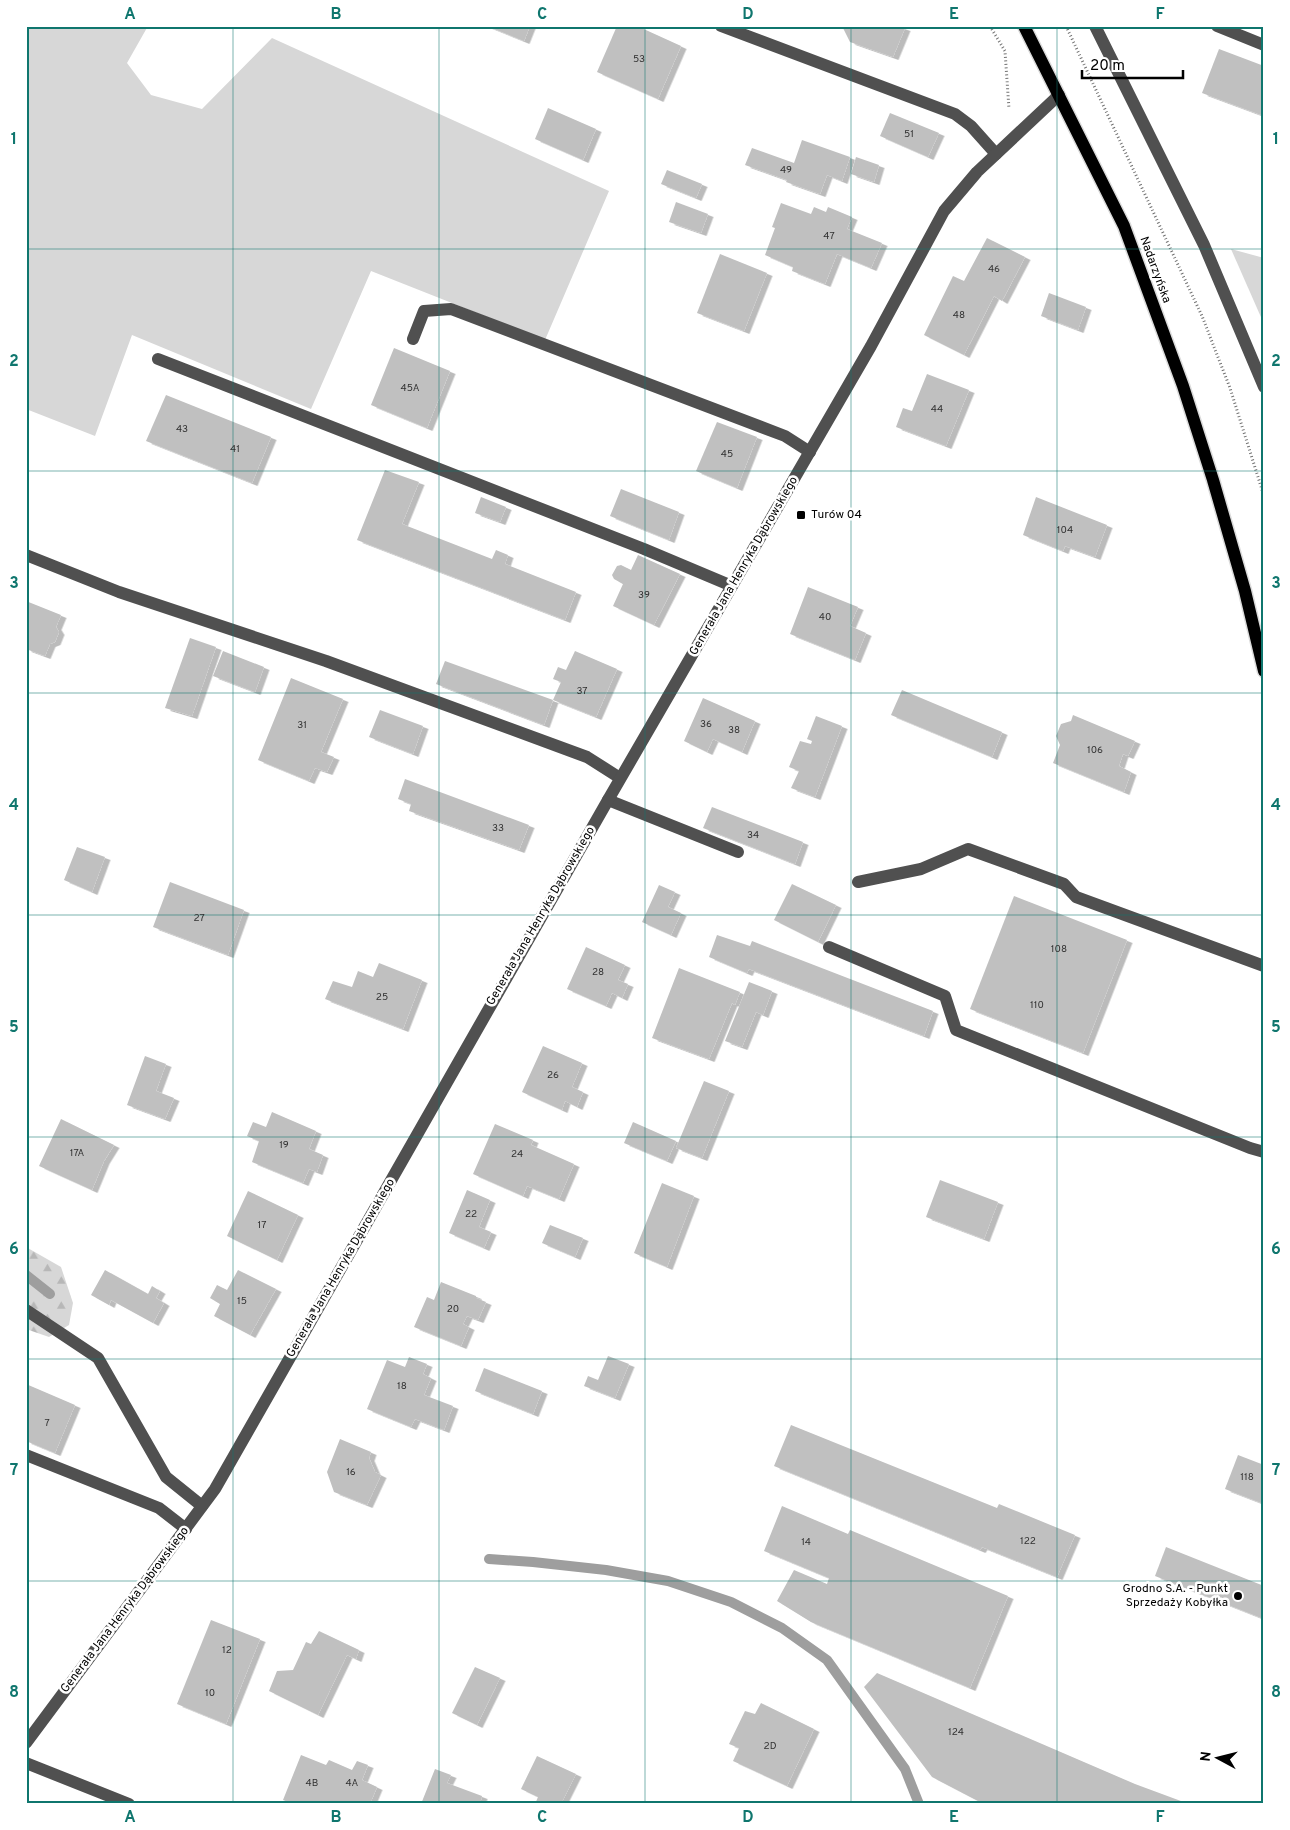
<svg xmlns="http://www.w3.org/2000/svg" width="1290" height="1830" font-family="Overpass,sans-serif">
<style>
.green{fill:#d7d7d7}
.forest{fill:url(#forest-firs)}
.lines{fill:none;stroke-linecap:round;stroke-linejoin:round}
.stream{stroke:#9e9e9e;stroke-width:10}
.building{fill:#c0c0c0;filter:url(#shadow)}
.major-casing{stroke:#dbdbdb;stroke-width:15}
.path{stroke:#727272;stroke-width:3;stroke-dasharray:1 2.5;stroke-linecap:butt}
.minor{stroke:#505050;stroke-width:12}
.major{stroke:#000;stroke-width:12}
.grid{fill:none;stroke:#0f766e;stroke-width:1;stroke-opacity:0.55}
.poi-dot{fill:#000;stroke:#fff;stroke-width:2}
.labels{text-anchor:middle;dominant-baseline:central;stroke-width:5;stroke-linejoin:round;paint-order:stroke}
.number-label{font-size:10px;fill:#303030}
.street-label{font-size:12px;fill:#000;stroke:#fff}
.poi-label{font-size:12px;fill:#000;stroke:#fff;text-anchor:start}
.neatline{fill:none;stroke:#0f766e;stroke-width:2}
.grid-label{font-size:16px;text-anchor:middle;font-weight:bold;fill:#0f766e}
</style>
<defs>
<pattern id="forest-firs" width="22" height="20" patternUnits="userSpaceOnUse" patternTransform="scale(1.25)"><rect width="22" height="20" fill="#d7d7d7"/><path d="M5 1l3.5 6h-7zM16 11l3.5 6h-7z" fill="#b7b7b7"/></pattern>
<filter id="shadow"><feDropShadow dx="5.5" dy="3" stdDeviation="0" flood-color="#0004"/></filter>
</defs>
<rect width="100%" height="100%" fill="#fff"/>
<!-- green -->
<g class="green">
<path d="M 26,26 L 148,26 L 127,63 L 151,95 L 202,109 L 272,38 L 609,191 L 545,340 L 371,271 L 311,409 L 132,335 L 95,436 L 26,409 Z"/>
<path d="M 1231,249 L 1264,258 L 1264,324 Z"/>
</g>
<!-- forest -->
<path class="forest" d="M 26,1247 L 61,1267 L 73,1303 L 69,1325 L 49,1337 L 26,1329 Z"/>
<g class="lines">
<!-- stream -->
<g class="stream">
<path d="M 26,1275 L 50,1294"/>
<path d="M 489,1559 L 533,1562 L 606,1570 L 668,1581 L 731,1602 L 782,1628 L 827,1660 L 905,1769 L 919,1804"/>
</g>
</g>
<!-- building -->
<g class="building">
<path d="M 487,26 L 530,26 L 524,41 Z"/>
<path d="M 617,26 L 637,26 L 681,46 L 658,99 L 597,72 Z"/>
<path d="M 842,26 L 899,26 L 905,28 L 893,57 L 850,42 Z"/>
<path d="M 1219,49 L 1264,66 L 1264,116 L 1202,93 Z"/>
<path d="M 548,108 L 596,129 L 583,160 L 535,139 Z"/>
<path d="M 890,113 L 939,133 L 928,157 L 880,136 Z"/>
<path d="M 802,140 L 850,157 L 842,181 L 827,175 L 820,194 L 786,182 L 787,180 L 745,165 L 752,148 L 794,163 Z"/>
<path d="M 856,157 L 879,165 L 874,182 L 851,174 Z"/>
<path d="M 667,170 L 702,184 L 696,198 L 661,184 Z"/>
<path d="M 676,202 L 708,214 L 701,233 L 669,222 Z"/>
<path d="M 781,203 L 811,214 L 814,207 L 826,212 L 828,207 L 852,217 L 847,229 L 882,243 L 871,268 L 837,254 L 825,284 L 792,271 L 793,267 L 765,255 L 775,228 L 772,227 Z"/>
<path d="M 987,238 L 1025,257 L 1002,301 L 994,296 L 964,355 L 924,335 L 953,276 L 964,281 Z"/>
<path d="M 720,254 L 767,273 L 744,331 L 697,313 Z"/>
<path d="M 1049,293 L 1086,307 L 1078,330 L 1041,316 Z"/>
<path d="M 394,348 L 450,371 L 427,428 L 371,405 Z"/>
<path d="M 927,374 L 969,390 L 946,446 L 896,427 L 903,408 L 912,411 Z"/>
<path d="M 166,395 L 271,437 L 252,483 L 146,441 Z"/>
<path d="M 717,422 L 757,437 L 737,488 L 696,471 Z"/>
<path d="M 385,470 L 419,482 L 402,524 L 492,559 L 496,550 L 508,555 L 505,564 L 576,592 L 565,620 L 357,540 Z"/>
<path d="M 621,489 L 679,512 L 669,540 L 610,516 Z"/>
<path d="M 481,497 L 506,507 L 500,522 L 475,513 Z"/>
<path d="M 1036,497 L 1107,525 L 1095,557 L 1065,546 L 1063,551 L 1023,535 Z"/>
<path d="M 638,555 L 680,574 L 654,625 L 613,606 L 623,584 L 614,579 L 612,575 L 617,566 L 621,565 L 631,570 Z"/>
<path d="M 808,587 L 858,607 L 850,626 L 866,633 L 855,660 L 790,634 Z"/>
<path d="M 26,601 L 61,615 L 56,627 L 59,632 L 55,642 L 50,644 L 45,656 L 26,649 Z"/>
<path d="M 190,638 L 216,647 L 192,716 L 165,708 Z"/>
<path d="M 223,651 L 264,667 L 255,692 L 213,676 Z"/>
<path d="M 575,651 L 617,669 L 596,717 L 553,700 L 561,682 L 553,679 L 558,667 L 566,670 Z"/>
<path d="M 445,661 L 553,700 L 544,725 L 436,684 Z"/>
<path d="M 291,678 L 343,699 L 321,752 L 334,757 L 327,772 L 315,768 L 309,781 L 258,760 Z"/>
<path d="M 902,690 L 1002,732 L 992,757 L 891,715 Z"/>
<path d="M 703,698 L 755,721 L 742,752 L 713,739 L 707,752 L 684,741 Z"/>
<path d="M 380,710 L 423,726 L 413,754 L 369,737 Z"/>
<path d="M 1073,715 L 1135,741 L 1128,756 L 1123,754 L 1119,766 L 1131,772 L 1124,792 L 1053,763 L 1060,745 L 1056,736 L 1061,724 L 1071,721 Z"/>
<path d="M 816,716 L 842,726 L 815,797 L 791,788 L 799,771 L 789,767 L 800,741 L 811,744 L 812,741 L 807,739 Z"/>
<path d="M 405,779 L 529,825 L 519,850 L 409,811 L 411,804 L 398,799 Z"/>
<path d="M 712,807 L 803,842 L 795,864 L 703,828 Z"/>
<path d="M 77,847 L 105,857 L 92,892 L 64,880 Z"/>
<path d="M 170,882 L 244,910 L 228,955 L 153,927 Z"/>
<path d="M 792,884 L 836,905 L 818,942 L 774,920 Z"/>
<path d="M 659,885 L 675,892 L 668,907 L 681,913 L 671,935 L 642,922 Z"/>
<path d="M 1014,896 L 1127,940 L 1083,1053 L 970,1009 Z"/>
<path d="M 717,935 L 750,946 L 752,941 L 933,1011 L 924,1036 L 749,969 L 747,973 L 709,957 Z"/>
<path d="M 586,947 L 625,965 L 618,980 L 628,984 L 622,998 L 612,993 L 606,1006 L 567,989 Z"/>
<path d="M 379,963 L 422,980 L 403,1029 L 325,999 L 333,981 L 352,987 L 358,971 L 373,977 Z"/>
<path d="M 679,968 L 740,992 L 735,1005 L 732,1003 L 709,1059 L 652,1038 Z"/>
<path d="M 749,982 L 772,991 L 763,1015 L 756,1012 L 742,1047 L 725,1041 Z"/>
<path d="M 543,1046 L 582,1063 L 572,1087 L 583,1092 L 577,1107 L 565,1101 L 562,1110 L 522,1092 Z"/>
<path d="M 145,1056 L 166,1064 L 156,1091 L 174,1098 L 165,1119 L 127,1105 Z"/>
<path d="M 704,1081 L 729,1091 L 702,1158 L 676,1148 Z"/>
<path d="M 272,1112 L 316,1131 L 309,1149 L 323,1155 L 317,1172 L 309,1169 L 303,1183 L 252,1162 L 259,1141 L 247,1136 L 253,1122 L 266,1127 Z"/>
<path d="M 61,1119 L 114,1145 L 104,1161 L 92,1190 L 39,1166 Z"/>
<path d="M 633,1122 L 676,1141 L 667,1161 L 624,1143 Z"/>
<path d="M 495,1124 L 533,1140 L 531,1145 L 574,1164 L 559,1199 L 527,1186 L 523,1196 L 473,1174 Z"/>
<path d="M 940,1180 L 998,1202 L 984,1239 L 926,1217 Z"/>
<path d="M 662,1183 L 694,1196 L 667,1267 L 634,1253 Z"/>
<path d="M 467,1190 L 490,1200 L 479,1227 L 491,1232 L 484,1248 L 449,1233 Z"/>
<path d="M 248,1191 L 298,1215 L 277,1260 L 227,1236 Z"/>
<path d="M 550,1225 L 583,1238 L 575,1257 L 542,1243 Z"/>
<path d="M 105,1270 L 148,1294 L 152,1286 L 160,1291 L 156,1298 L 164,1303 L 153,1323 L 111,1300 L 109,1305 L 91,1295 Z"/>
<path d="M 238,1270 L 276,1289 L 250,1335 L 214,1316 L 220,1304 L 210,1298 L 217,1285 L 227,1290 Z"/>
<path d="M 441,1282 L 476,1296 L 476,1298 L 486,1302 L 478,1320 L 467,1316 L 463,1324 L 469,1327 L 461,1346 L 414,1327 L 427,1297 L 434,1300 Z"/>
<path d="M 608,1356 L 629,1364 L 615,1398 L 584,1386 L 588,1376 L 598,1380 Z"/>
<path d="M 409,1357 L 427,1364 L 423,1374 L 431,1378 L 424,1395 L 453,1406 L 444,1430 L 415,1419 L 411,1427 L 367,1409 L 387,1360 L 405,1367 Z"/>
<path d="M 484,1368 L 542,1391 L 533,1414 L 475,1391 Z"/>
<path d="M 26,1384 L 75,1405 L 55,1453 L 26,1441 Z"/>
<path d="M 791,1425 L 997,1508 L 999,1504 L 1075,1535 L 1057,1577 L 982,1547 L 980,1550 L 774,1466 Z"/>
<path d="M 340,1439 L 371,1452 L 369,1458 L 375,1472 L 381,1475 L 367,1505 L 334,1492 L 327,1472 Z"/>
<path d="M 1238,1455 L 1264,1465 L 1264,1504 L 1225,1489 Z"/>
<path d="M 782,1506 L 848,1534 L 850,1530 L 1008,1596 L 970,1688 L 811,1622 L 777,1601 L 794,1570 L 827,1584 L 829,1578 L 764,1551 Z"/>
<path d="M 1166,1547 L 1264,1586 L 1264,1619 L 1155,1576 Z"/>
<path d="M 211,1620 L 260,1639 L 226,1724 L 177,1704 Z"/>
<path d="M 319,1631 L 359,1650 L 356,1659 L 347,1655 L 318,1715 L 269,1691 L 277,1671 L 293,1670 L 306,1642 L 311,1644 Z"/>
<path d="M 475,1667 L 500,1678 L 477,1725 L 452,1713 Z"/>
<path d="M 877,1673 L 1135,1784 L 1189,1804 L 986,1804 L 980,1802 L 932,1777 L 864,1687 Z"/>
<path d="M 761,1703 L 814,1729 L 787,1786 L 733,1761 L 739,1748 L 729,1744 L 745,1711 L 755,1714 Z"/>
<path d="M 301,1755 L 326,1765 L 329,1760 L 352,1770 L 357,1761 L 368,1765 L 362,1780 L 377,1787 L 370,1804 L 293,1804 L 283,1800 Z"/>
<path d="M 537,1756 L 576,1774 L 561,1804 L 535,1804 L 538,1797 L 521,1789 Z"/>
<path d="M 435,1769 L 451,1775 L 447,1783 L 482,1796 L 480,1804 L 421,1804 Z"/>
</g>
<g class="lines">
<defs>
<path id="major" d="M 1024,26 L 1124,226 L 1183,386 L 1213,480 L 1245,591 L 1264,671"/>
</defs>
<!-- major casing -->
<use href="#major" class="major-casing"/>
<!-- path -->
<g class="path">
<path d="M 990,26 L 1005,51 L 1009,109"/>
<path d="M 1066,26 L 1202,316 L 1230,388 L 1264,496"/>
</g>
<!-- minor -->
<g class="minor">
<path d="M 721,26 L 955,114 L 971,126 L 996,154"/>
<path d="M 1095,26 L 1204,245 L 1264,387"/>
<path d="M 1217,26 L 1264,45"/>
<path d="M 413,339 L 424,311 L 451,309 L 785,436 L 810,452"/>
<path d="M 158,359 L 644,549 L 732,586"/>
<path d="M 26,555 L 119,592 L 326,661 L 587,757 L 620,778"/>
<path d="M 608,800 L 738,852"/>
<path d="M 858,882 L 921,869 L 968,849 L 1064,884 L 1076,897 L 1264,966"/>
<path d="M 829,947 L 945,996 L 956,1030 L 1250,1148 L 1264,1152"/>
<path d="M 26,1310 L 98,1358 L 166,1477 L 202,1506"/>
<path d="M 26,1455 L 159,1508 L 186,1529"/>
<path d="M 26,1743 L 215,1489 L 608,800 L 871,346 L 944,211 L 977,172 L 1059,95"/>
<path d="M 26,1763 L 129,1804"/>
</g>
<!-- major -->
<use href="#major" class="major"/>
</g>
<!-- grid -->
<path class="grid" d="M 233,26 L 233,1804M 439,26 L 439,1804M 645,26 L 645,1804M 851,26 L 851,1804M 1057,26 L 1057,1804M 26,249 L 1264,249M 26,471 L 1264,471M 26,693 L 1264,693M 26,915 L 1264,915M 26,1137 L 1264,1137M 26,1359 L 1264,1359M 26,1581 L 1264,1581"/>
<!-- markers -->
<g class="poi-dot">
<rect x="796" y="510" width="10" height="10" rx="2.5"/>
<circle cx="1238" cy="1596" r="5"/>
</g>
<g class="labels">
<!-- number labels -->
<g class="number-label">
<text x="639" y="59">53</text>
<text x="909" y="134">51</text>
<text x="786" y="170">49</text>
<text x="829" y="236">47</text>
<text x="994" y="269">46</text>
<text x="959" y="315">48</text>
<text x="410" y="388">45A</text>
<text x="937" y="409">44</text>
<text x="182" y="429">43</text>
<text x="235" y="449">41</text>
<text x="727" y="454">45</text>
<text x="1065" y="530">104</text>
<text x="644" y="595">39</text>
<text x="825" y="617">40</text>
<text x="582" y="691">37</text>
<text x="706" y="724">36</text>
<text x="302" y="725">31</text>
<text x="734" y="730">38</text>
<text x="1095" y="750">106</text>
<text x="498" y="828">33</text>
<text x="753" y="835">34</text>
<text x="199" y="918">27</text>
<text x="1059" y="949">108</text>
<text x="598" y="972">28</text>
<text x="382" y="997">25</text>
<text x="1037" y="1005">110</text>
<text x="553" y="1075">26</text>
<text x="284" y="1145">19</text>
<text x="77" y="1153">17A</text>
<text x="517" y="1154">24</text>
<text x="471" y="1214">22</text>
<text x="262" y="1225">17</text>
<text x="242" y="1301">15</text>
<text x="453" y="1309">20</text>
<text x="402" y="1386">18</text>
<text x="47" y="1423">7</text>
<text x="351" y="1472">16</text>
<text x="1247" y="1477">118</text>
<text x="1028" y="1541">122</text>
<text x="806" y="1542">14</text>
<text x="227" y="1650">12</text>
<text x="210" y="1693">10</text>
<text x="956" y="1732">124</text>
<text x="770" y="1746">2D</text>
<text x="312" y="1783">4B</text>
<text x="352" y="1783">4A</text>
</g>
<!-- street labels -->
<g class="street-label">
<text transform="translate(1155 270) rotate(70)">Nadarzyńska</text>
<text transform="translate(744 566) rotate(-60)">Generała Jana Henryka Dąbrowskiego</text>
<text transform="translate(541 916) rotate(-60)">Generała Jana Henryka Dąbrowskiego</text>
<text transform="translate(341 1268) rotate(-60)">Generała Jana Henryka Dąbrowskiego</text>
<text transform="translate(125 1610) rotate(-53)">Generała Jana Henryka Dąbrowskiego</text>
</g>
<!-- poi labels -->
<g class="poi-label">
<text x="811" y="515">Turów 04</text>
<text x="1228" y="1589" text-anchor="end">Grodno S.A. - Punkt<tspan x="1228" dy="14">Sprzedaży Kobyłka</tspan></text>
</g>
</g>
<!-- border -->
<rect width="1290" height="1830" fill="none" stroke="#ffffff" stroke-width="55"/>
<!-- north arrow -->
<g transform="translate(1218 1758) rotate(277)" stroke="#ffffff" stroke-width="4" paint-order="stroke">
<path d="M0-4L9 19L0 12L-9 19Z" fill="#000000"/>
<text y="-8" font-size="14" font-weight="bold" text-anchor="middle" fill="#000000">N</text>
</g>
<!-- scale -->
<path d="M1082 70v8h101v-8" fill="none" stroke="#000000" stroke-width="2.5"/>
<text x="1090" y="70" font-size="15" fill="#000000" stroke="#ffffff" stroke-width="4" paint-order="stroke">20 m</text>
<rect x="28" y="28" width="1234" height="1774" class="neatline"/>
<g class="grid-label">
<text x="130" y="19">A</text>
<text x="336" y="19">B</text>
<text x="542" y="19">C</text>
<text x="748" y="19">D</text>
<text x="954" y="19">E</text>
<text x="1160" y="19">F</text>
<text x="14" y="144">1</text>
<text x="1276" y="144">1</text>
<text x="14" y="366">2</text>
<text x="1276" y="366">2</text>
<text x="14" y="588">3</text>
<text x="1276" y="588">3</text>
<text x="14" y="810">4</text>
<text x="1276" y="810">4</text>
<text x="14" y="1032">5</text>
<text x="1276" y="1032">5</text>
<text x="14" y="1254">6</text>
<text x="1276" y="1254">6</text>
<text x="14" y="1475">7</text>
<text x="1276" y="1475">7</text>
<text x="14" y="1697">8</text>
<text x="1276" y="1697">8</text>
<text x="130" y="1822">A</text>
<text x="336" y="1822">B</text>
<text x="542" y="1822">C</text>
<text x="748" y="1822">D</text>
<text x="954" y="1822">E</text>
<text x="1160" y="1822">F</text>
</g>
</svg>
